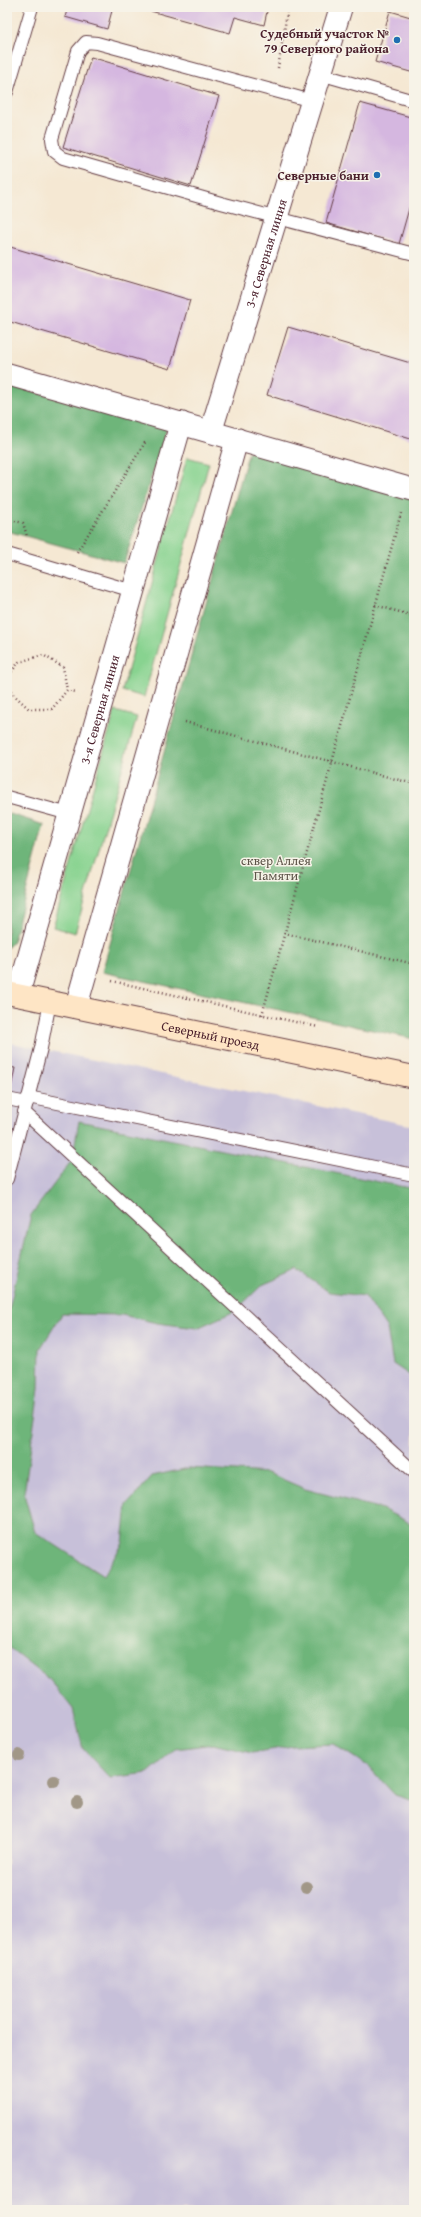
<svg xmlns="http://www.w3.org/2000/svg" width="421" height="2217" font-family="'Gentium Book Plus',serif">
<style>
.industrial{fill:#c7c0d9}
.green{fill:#88d390;stroke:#69795e}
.forest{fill:#6eb57a;stroke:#5c6a52}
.building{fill:#d5b7e0}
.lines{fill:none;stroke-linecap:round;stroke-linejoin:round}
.lane-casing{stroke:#643d44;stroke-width:14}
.street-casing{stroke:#643d44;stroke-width:24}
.secondary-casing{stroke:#643d44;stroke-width:24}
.path{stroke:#643d44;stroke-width:2.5;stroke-dasharray:1 3;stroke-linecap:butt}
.lane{stroke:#fff;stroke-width:12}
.street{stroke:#fff;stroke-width:22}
.secondary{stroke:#fee5c5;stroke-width:22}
.tree{fill:#a19787}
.poi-dot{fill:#1f6fb2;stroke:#f7f3e8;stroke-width:1.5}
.labels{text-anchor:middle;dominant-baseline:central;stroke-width:3;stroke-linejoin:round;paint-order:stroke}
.poi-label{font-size:13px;font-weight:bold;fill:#4a1f2b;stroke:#f7f3e8;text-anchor:end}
.street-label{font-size:13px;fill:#4a1f2b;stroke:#f7f3e8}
.park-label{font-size:13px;fill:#5d5549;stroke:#f7f3e8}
</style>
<rect width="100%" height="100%" fill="#f7f3e8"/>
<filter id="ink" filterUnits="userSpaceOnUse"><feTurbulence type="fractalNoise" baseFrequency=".025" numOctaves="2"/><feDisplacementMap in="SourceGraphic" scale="8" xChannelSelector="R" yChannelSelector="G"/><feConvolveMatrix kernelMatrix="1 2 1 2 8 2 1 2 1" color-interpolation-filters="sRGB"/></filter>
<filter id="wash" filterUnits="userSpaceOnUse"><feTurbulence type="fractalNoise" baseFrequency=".012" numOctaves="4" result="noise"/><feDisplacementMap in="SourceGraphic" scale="16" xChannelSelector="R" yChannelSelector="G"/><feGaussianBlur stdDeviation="0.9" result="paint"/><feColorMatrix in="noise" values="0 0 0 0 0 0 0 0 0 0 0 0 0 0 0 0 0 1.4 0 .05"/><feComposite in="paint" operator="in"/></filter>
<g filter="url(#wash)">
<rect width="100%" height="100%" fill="#f5e8d3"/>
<!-- industrial -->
<path class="industrial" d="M 7,1042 L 414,1126 L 414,2210 L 7,2210 Z"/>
<!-- green -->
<g class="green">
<path d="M 187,457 L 209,463 L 144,697 L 122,691 Z"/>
<path d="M 115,711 L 137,717 L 75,933 L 53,927 Z"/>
</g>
<!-- forest -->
<g class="forest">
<path d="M 7,384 L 167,428 L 124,563 L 7,531 Z"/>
<path d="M 249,451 L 414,499 L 414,1039 L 102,972 Z"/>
<path d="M 7,813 L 44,825 L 13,942 L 7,948 Z"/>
<path d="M 79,1121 L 414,1189 L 414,1378 L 393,1364 L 387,1328 L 365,1296 L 329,1292 L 297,1270 L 262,1285 L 235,1311 L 197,1328 L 157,1323 L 122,1315 L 62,1314 L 40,1349 L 39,1389 L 24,1494 L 35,1532 L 103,1576 L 123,1543 L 127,1505 L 152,1476 L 189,1468 L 268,1473 L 305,1489 L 382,1509 L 414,1525 L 414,1801 L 395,1795 L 368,1766 L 333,1744 L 292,1746 L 252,1753 L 213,1744 L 176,1749 L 148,1773 L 110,1778 L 83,1749 L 73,1709 L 49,1679 L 7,1646 L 7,1318 L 31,1215 L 72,1160 Z"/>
</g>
<g id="blocks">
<!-- building -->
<g class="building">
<path d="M 68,7 L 113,7 L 107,29 L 65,17 Z"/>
<path d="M 136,7 L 268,7 L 264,25 L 235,17 L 230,33 Z"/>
<path d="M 390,11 L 414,18 L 414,73 L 375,62 Z"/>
<path d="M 91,57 L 219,96 L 191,186 L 63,147 Z"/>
<path d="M 360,103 L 414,118 L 414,191 L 399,244 L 326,223 Z"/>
<path d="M 7,246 L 190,300 L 170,369 L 7,321 Z"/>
<path d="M 288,327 L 414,364 L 414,440 L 267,395 Z"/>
<path d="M 7,1067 L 15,1068 L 10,1093 L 7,1092 Z"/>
</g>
</g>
</g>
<g filter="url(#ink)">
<use href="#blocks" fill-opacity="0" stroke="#643d44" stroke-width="1"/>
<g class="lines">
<defs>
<g id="lane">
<path d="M 320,74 L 414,101"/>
<path d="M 7,92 L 32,7"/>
<path d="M 312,101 L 97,43 L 86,42 L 78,51 L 52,139 L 54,151 L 63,158 L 221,203 L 414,254"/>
<path d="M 7,554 L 133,591"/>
<path d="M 7,797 L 69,814"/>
<path d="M 28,1097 L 414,1175"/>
<path d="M 7,1099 L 27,1103"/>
<path d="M 24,1112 L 414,1472"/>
<path d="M 7,1179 L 41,1048 L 50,1002"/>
</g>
<g id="street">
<path d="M 7,374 L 414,490"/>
<path id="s1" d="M 211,431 L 341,7"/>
<path id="s2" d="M 18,995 L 181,423"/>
<path d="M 76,1007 L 237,439"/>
</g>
<g id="secondary">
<path id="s3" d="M 7,993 L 414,1077"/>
</g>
</defs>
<!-- lane casing -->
<use href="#lane" class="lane-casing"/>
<!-- street casing -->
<use href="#street" class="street-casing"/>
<!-- secondary casing -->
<use href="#secondary" class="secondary-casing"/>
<!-- path -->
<g class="path">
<path d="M 278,68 L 288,7"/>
<path d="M 7,519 L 23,523 L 27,536"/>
<path d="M 77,552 L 146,441"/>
<path d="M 375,605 L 414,616"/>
<path d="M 7,675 L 13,694 L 29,709 L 52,709 L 67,690 L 76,692"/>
<path d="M 9,675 L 19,662 L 43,655 L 63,667 L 67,690"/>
<path d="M 185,722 L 414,784"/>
<path d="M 284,933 L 414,964"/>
<path d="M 112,981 L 318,1027"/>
<path d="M 262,1015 L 401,513"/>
</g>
<!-- lane -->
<use href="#lane" class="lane"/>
<!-- street -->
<use href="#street" class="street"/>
<!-- secondary -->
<use href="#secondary" class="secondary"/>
</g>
<!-- trees -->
<g class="tree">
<circle cx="19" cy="1755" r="6"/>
<circle cx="54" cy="1781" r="6"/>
<circle cx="77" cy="1802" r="6"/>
<circle cx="306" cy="1887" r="6"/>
</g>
</g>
<!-- markers -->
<g class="poi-dot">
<circle cx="397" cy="40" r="4"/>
<circle cx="377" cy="175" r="4"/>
</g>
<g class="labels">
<!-- poi labels -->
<g class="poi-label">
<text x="389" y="33">Судебный участок №<tspan x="389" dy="15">79 Северного района</tspan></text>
<text x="369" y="175">Северные бани</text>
</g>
<!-- street labels -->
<g class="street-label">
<text stroke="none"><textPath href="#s1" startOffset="186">3-я Северная линия</textPath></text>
<text stroke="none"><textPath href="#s2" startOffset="297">3-я Северная линия</textPath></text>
<text stroke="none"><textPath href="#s3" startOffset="208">Северный проезд</textPath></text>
</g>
<!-- park labels -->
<g class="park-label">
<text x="276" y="860">сквер Аллея<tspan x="276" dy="15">Памяти</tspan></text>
</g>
</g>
<!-- margin -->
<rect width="421" height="2217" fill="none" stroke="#f7f3e8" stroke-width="24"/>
</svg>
